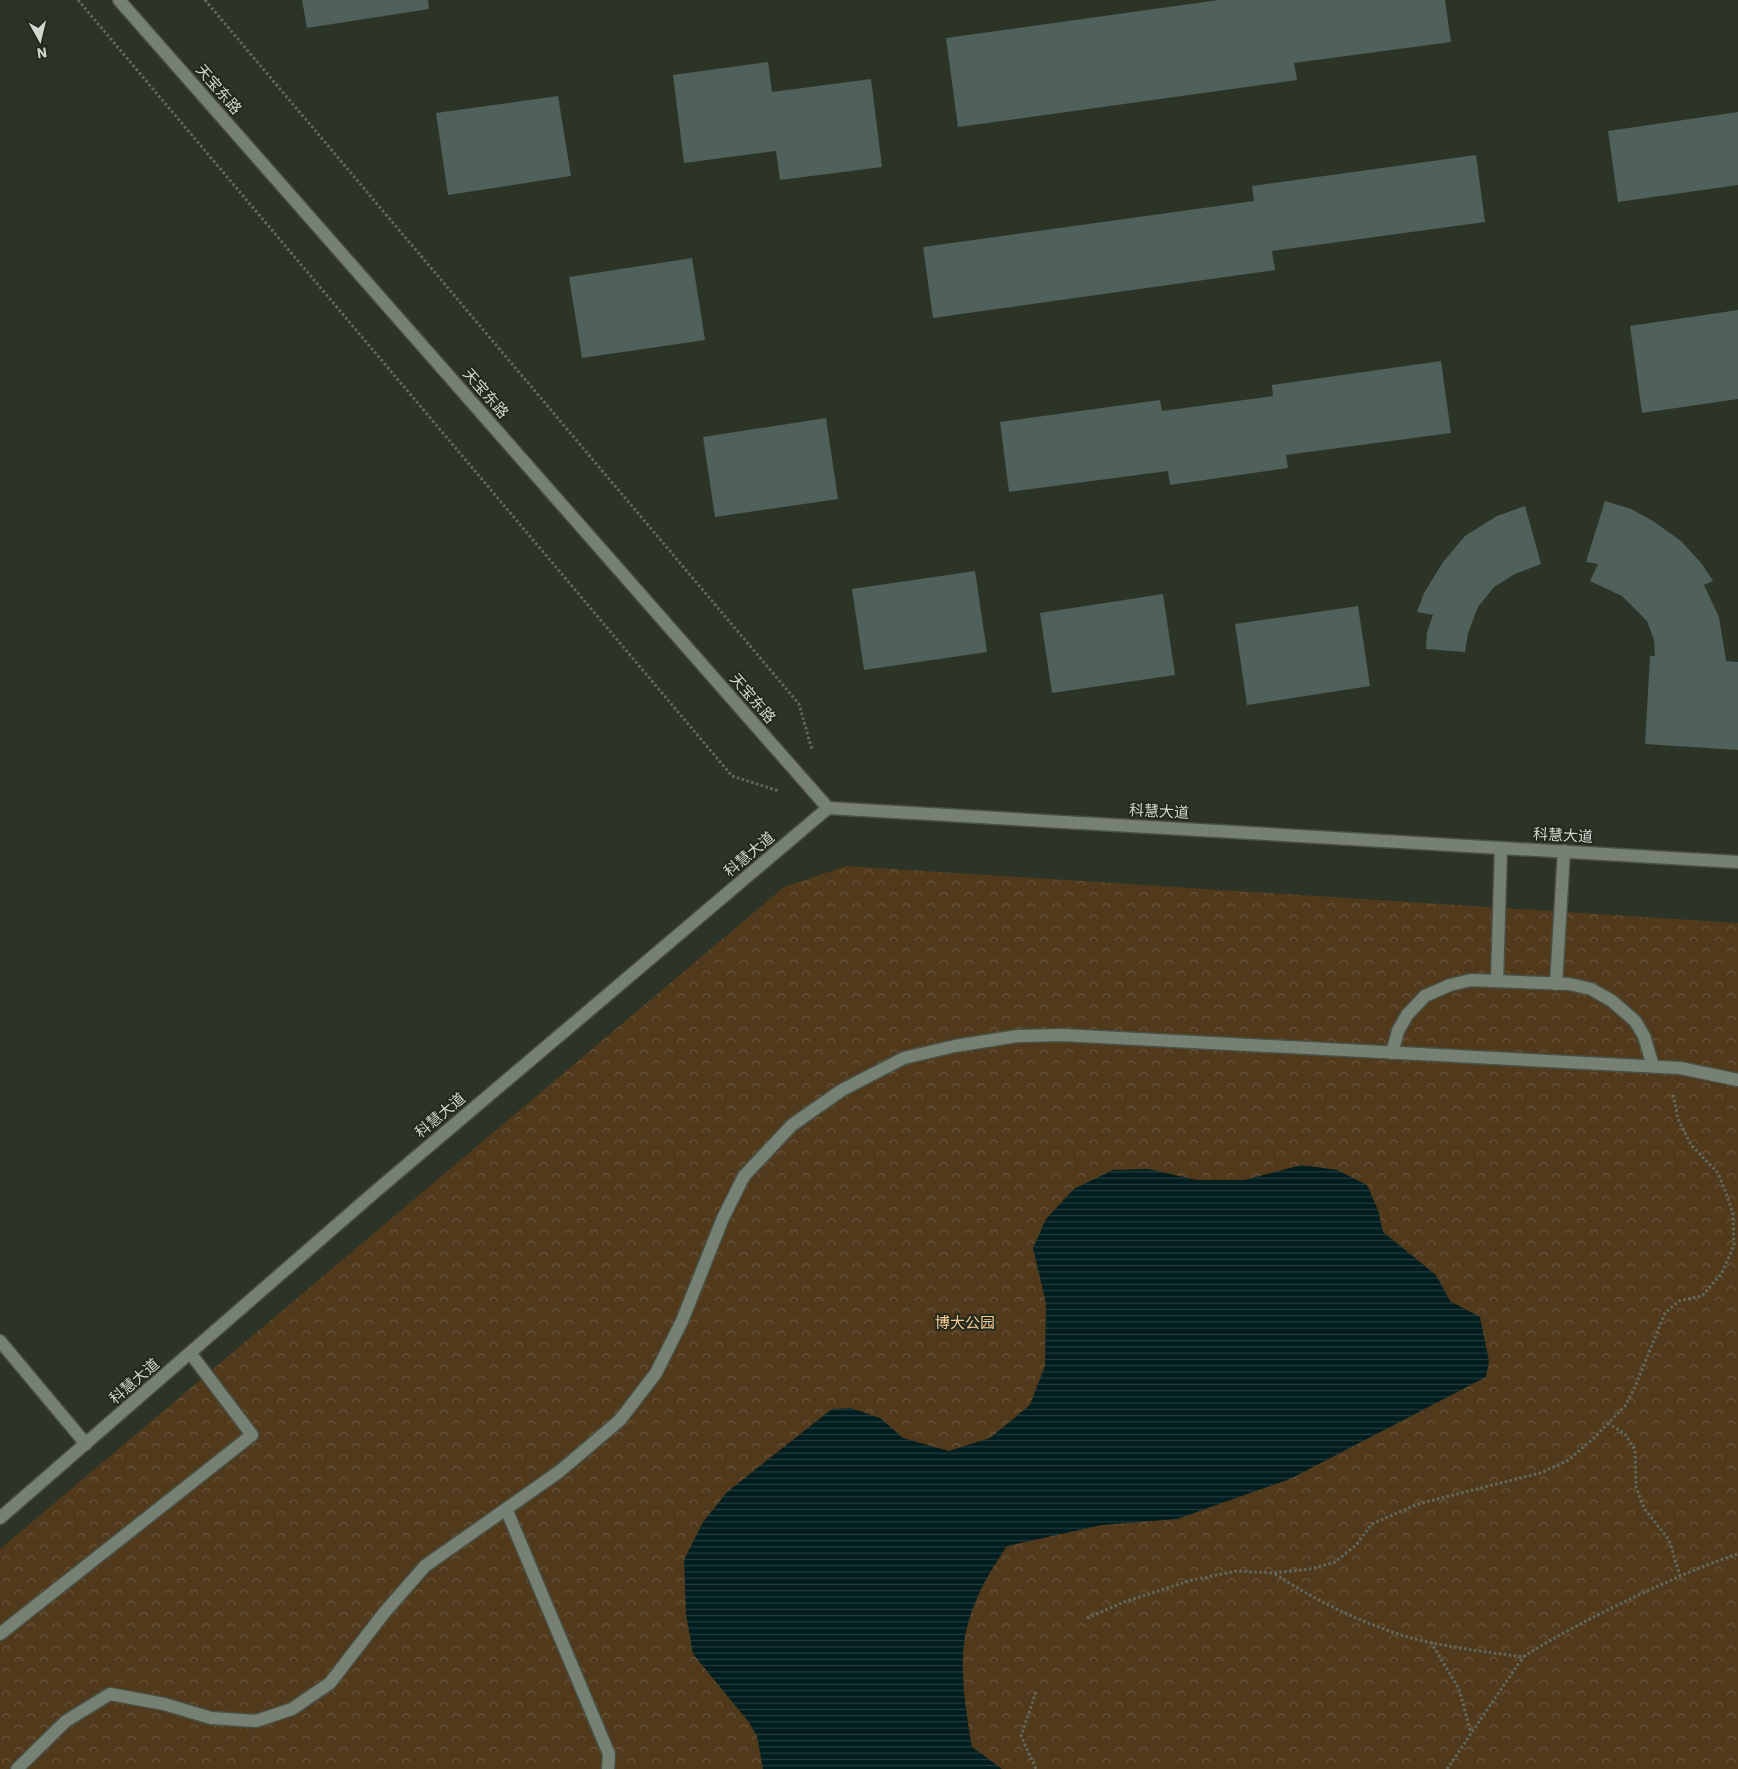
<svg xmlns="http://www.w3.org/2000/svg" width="1738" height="1769" font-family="'IBM Plex Sans','Noto Sans SC',sans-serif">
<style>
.park{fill:url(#park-crowns)}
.water{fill:url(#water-rules)}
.building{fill:#4f615a}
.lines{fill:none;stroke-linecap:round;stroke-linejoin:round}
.minor-casing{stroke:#495146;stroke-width:15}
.path{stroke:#61695e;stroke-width:3;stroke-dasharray:2.5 2.5;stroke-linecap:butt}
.minor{stroke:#778173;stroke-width:12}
.labels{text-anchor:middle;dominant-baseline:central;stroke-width:4;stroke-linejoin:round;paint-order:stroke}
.street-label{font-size:15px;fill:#d2d8d0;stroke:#222a1e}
.park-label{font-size:15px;fill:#fdcc93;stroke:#222a1e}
</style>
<defs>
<pattern id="park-crowns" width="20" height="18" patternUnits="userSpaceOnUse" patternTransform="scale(1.25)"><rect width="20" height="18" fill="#51391b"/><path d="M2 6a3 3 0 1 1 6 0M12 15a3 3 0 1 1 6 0" fill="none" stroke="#69553b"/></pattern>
<pattern id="water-rules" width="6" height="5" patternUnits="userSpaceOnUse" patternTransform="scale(1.25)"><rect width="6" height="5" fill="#011d1f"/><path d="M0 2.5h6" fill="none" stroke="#253d3e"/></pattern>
</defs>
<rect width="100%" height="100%" fill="#2c3428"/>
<!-- park -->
<path class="park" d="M 846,866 L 1738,923 L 1738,1769 L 0,1769 L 0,1549 L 784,887 Z"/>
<!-- water -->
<path class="water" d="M 1302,1165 L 1337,1170 L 1367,1185 L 1378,1210 L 1383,1232 L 1436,1275 L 1450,1301 L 1480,1317 L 1489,1361 L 1486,1377 L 1290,1479 L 1177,1519 L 1102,1525 L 1007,1546 C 955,1622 957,1659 972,1747 L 1002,1769 L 763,1769 L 757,1736 L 748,1721 L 693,1654 L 686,1614 L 684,1560 L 703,1522 L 727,1492 L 832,1409 L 851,1408 L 880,1418 L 903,1438 L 949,1451 L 990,1438 L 1030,1405 L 1045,1366 L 1046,1303 L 1033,1248 L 1046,1219 L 1074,1189 L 1113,1170 L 1148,1169 L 1197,1180 L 1244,1180 Z"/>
<!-- building -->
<g class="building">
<path d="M 302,0 L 428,0 L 429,9 L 307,28 Z"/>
<path d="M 1219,0 L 1445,0 L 1451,42 L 1294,63 L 1297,80 L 958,127 L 946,38 Z"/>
<path d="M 768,62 L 772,92 L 871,79 L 882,167 L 780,180 L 776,151 L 684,163 L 673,75 Z"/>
<path d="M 558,96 L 571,176 L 448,195 L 436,113 Z"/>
<path d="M 1738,112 L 1738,185 L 1618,202 L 1608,131 Z"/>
<path d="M 1476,155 L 1485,222 L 1272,251 L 1275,270 L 933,318 L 923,247 L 1254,201 L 1252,186 Z"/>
<path d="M 692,258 L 705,340 L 582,358 L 569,277 Z"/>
<path d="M 1738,310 L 1738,399 L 1642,413 L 1630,326 Z"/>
<path d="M 1441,361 L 1451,433 L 1286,455 L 1288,468 L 1170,485 L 1168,471 L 1009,492 L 1000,422 L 1160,400 L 1162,411 L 1273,396 L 1272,385 Z"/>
<path d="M 826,418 L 838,499 L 715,517 L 703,437 Z"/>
<path d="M 1605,501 L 1631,509 L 1653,521 L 1681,541 L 1702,564 L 1713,581 L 1704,585 L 1719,617 L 1726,661 L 1738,662 L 1738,750 L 1645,744 L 1650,656 L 1655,656 L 1654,640 L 1647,621 L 1622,596 L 1590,581 L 1598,564 L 1586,562 Z"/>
<path d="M 1525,506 L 1541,564 L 1515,574 L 1494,587 L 1478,607 L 1468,633 L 1465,652 L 1426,649 L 1427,632 L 1433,615 L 1417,612 L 1424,593 L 1443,562 L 1465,536 L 1497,516 Z"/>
<path d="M 975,571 L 987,652 L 864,670 L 852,589 Z"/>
<path d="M 1163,594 L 1175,675 L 1052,693 L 1040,613 Z"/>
<path d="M 1358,606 L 1370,686 L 1247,705 L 1235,624 Z"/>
</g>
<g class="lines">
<defs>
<g id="minor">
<path d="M 119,0 L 828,808"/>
<path d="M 1497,981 L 1501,848"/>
<path d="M 1556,984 L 1564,851"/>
<path d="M 1392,1053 L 1398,1031 L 1407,1015 L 1425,996 L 1450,985 L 1471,980 L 1569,984 L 1591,989 L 1612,1001 L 1635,1021 L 1644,1036 L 1653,1066"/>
<path d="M 0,1341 L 86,1444"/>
<path d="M 507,1511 L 609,1754 L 608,1769"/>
<path d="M 0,1518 L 376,1191 L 828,808 L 1738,862"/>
<path d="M 0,1634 L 252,1435 L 191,1354"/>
<path d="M 17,1769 L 66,1721 L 110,1694 L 164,1704 L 211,1718 L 256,1721 L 292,1709 L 330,1683 L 384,1613 L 425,1566 L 560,1471 L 620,1420 L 656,1373 L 682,1321 L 723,1218 L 744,1176 L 792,1125 L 842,1090 L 904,1058 L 955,1046 L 1018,1036 L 1062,1035 L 1680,1068 L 1738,1080"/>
</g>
</defs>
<!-- minor casing -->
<use href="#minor" class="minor-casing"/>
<!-- path -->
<g class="path">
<path d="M 78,0 L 732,776 L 779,791"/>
<path d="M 205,0 L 799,704 L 812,750"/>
<path d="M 1608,1423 L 1625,1434 L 1635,1450 L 1636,1487 L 1644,1508 L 1669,1540 L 1680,1576"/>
<path d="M 1275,1574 C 1309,1596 1345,1615 1384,1629 C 1428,1646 1476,1650 1523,1657 C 1562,1632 1603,1612 1645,1592 C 1676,1578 1706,1564 1738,1554"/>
<path d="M 1087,1618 L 1124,1602 L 1192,1580 L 1237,1571 L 1273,1573 L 1310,1569 L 1335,1562 L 1356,1545 L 1372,1524 L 1418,1504 L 1540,1473 L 1567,1461 L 1593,1439 L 1625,1406 L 1635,1387 L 1665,1313 L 1679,1301 L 1702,1296 L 1722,1273 L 1734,1245 L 1733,1214 L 1725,1190 L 1718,1173 L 1691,1145 L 1678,1119 L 1673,1093"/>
<path d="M 1431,1642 L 1459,1689 L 1471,1733"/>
<path d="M 1036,1692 L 1021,1736 L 1036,1769"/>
<path d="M 1447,1769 L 1523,1657"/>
</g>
<!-- minor -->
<use href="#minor" class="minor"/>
</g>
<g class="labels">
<!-- street labels -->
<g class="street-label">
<text transform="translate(219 89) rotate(49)">天宝东路</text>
<text transform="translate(486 393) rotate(49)">天宝东路</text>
<text transform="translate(753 698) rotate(49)">天宝东路</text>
<text transform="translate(1159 811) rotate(3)">科慧大道</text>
<text transform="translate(1563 835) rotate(3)">科慧大道</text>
<text transform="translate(749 854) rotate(-40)">科慧大道</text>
<text transform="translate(440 1115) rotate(-40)">科慧大道</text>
<text transform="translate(134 1381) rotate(-41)">科慧大道</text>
</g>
<!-- park labels -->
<g class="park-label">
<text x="965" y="1322">博大公园</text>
</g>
</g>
<!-- north arrow -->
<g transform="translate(40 40) rotate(172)" stroke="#222a1e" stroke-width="4" paint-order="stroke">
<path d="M0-4L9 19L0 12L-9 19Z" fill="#d2d8d0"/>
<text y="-8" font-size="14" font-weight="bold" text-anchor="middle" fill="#d2d8d0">N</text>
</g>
</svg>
